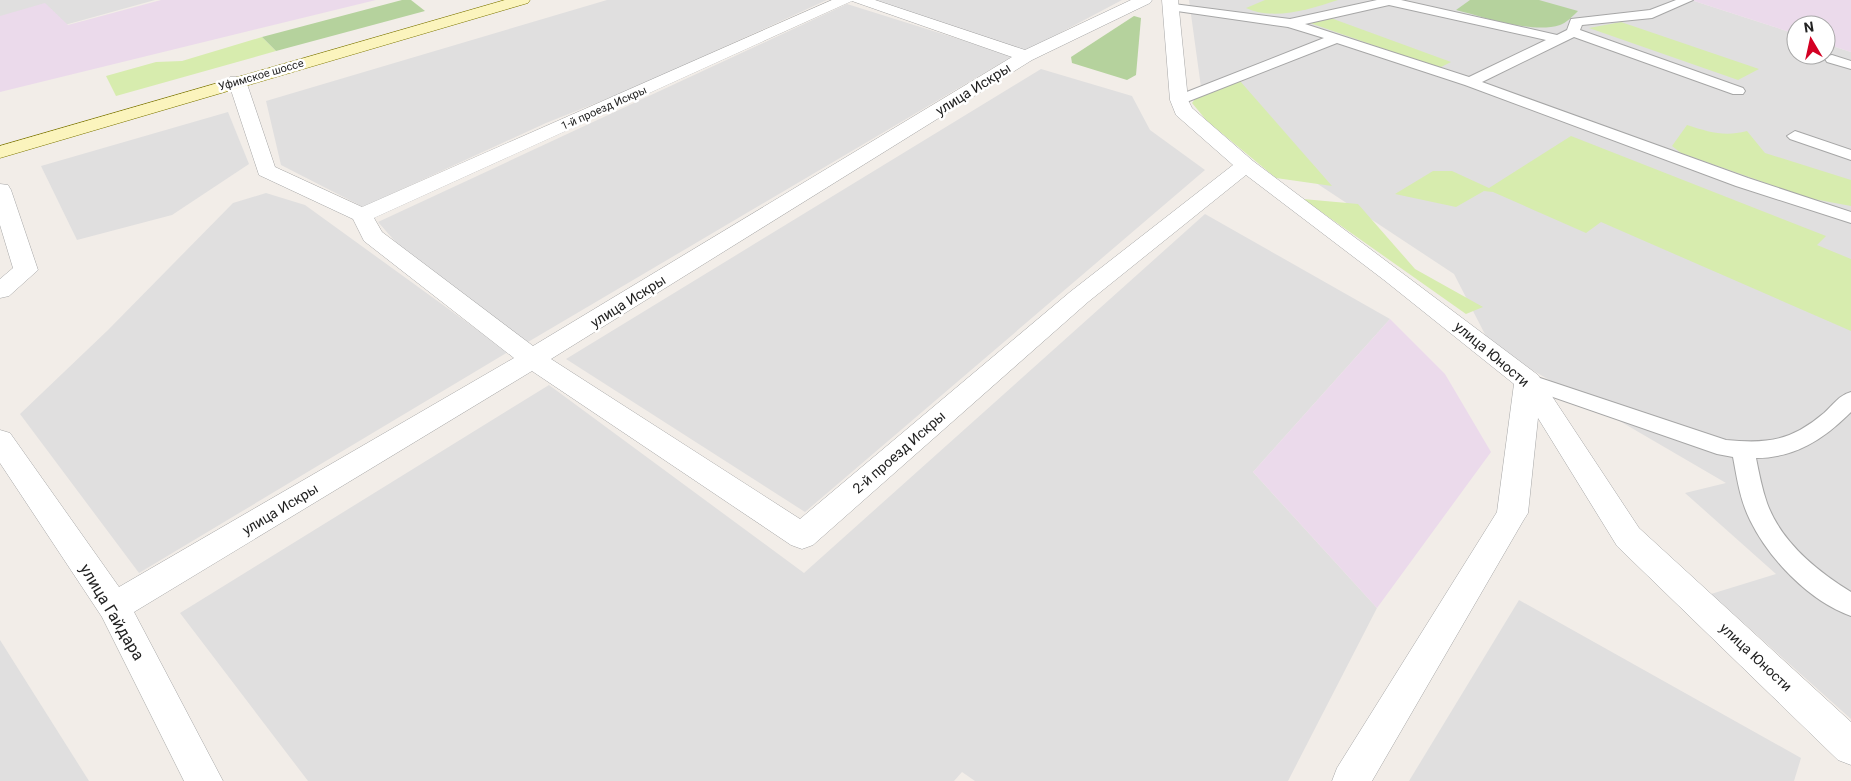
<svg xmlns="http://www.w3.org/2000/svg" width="1851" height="781" font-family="Roboto,sans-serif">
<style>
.residential{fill:#e0dfdf}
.industrial{fill:#ebdaeb}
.grass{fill:#d7ecae}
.forest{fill:#b5d29d}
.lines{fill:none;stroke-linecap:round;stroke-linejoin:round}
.lane-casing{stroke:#a6a6a6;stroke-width:2}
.street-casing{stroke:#a6a6a6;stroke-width:1}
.secondary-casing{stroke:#7f7802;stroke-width:1}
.lane{fill:#fff;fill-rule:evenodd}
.street{fill:#fff;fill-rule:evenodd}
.secondary{fill:#fbf4bd;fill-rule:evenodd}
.labels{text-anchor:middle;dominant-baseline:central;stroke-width:5;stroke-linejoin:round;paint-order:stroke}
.far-street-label{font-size:11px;fill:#222;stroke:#fff}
.street-label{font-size:14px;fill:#222;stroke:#fff}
.near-street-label{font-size:16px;fill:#222;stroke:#fff}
</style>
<rect width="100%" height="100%" fill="#f2ede8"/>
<!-- residential -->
<g class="residential">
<path d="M 0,0 L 155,0 L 0,43 Z"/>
<path d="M 607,0 L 827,0 L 634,88 L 546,123 L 363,207 L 281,165 L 266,101 Z"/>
<path d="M 874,0 L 1122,0 L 1024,52 Z"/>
<path d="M 1189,0 L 1691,0 L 1796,34 L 1796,55 L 1826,55 L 1826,44 L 1851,52 L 1851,719 L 1711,594 L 1776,574 L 1685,493 L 1726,483 L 1491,346 L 1454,274 L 1204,109 Z"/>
<path d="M 847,4 L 1013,56 L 528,342 L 408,256 L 378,222 Z"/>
<path d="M 1041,69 L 1132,96 L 1150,130 L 1205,170 L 805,512 L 566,359 Z"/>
<path d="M 228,112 L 249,164 L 172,215 L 77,240 L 41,166 Z"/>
<path d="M 266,193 L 305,205 L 508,352 L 139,573 L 20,414 L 108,330 L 233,203 Z"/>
<path d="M 1205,214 L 1390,319 L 1253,472 L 1377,608 L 1288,781 L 975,781 L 962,772 L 954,781 L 308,781 L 180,613 L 549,385 L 804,573 Z"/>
<path d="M 1519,600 L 1801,758 L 1794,781 L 1409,781 Z"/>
<path d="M 0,640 L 89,781 L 0,781 Z"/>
</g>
<!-- industrial -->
<g class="industrial">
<path d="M 161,0 L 376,0 L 0,92 L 0,16 L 45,3 L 68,25 Z"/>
<path d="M 1691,0 L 1851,0 L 1851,52 L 1826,44 L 1826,25 L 1796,25 L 1796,34 Z"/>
<path d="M 1390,319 L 1445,374 L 1491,452 L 1377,608 L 1253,472 Z"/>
</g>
<!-- grass -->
<g class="grass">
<path d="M 1265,0 L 1338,0 C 1311,9 1273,21 1246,8 Z"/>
<path d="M 1328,17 L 1451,62 L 1439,68 L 1307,22 Z"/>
<path d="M 1621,22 L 1759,69 L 1738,80 L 1589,28 Z"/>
<path d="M 262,37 L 276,51 L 116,96 L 106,76 L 156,62 L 182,61 Z"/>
<path d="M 1240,81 L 1332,186 L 1276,178 L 1207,121 L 1192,103 L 1195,99 Z"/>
<path d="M 1687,125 C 1709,132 1724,137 1747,131 L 1765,153 L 1851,180 L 1851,206 L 1808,198 L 1681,153 L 1672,146 Z"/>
<path d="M 1571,136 L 1826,236 L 1817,245 L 1851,259 L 1851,331 L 1601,222 L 1586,233 L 1493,192 L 1484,191 L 1456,207 L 1395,194 L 1433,171 L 1452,171 L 1489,188 Z"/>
<path d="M 1303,199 L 1358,204 L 1415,269 L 1483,307 L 1466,314 Z"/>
</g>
<!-- forest -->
<g class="forest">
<path d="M 402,0 L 411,0 L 425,11 L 276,51 L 262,37 Z"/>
<path d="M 1470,0 L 1539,0 L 1578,11 C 1573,16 1566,23 1560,25 C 1532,34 1484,17 1456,10 Z"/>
<path d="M 1134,16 L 1141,18 L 1136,75 L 1127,80 L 1072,63 L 1071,57 Z"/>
</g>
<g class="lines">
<defs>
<g id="lane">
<path d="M 1377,0 L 1401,0 L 1557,35 L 1567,30 L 1571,19 L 1650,10 L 1676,0 L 1693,0 L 1652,18 L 1582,25 L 1580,30 L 1743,88 L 1745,91 L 1743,94 L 1733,94 L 1574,37 L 1482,82 L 1748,178 L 1851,212 L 1851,223 L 1736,186 L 1465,85 L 1337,43 L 1184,103 L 1179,104 L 1172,100 L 1174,97 L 1324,38 L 1288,27 L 1170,10 L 1166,9 L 1164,6 L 1166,3 L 1290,19 ZM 1389,5 L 1546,40 L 1469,77 L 1305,24 Z"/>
<path d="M 1832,55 L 1851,61 L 1851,69 L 1827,62 L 1825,59 L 1827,56 Z"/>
<path d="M 1795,131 L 1851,150 L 1851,160 L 1790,139 L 1787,136 Z"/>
<path d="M 1528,374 L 1726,440 C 1768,444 1791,441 1824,413 C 1833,405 1839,395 1851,392 L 1851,412 C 1824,439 1795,458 1756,458 C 1759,473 1762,489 1767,503 C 1781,542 1817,571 1851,592 L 1851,616 C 1809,601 1769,559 1750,520 C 1740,500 1737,478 1733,457 L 1717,454 L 1521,386 L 1517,381 L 1521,376 Z"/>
</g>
<g id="street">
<path d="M 832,0 L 875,0 L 1025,50 L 1131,0 L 1152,0 L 1150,3 L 1032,60 L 551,359 L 800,519 L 1070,292 L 1233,165 L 1176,115 L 1170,100 L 1162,0 L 1178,0 L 1188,100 L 1192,108 L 1253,161 L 1538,375 L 1639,528 L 1851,722 L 1851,765 L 1838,760 L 1617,546 L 1538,418 L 1528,513 L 1523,521 L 1372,781 L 1332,781 L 1337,768 L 1497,512 L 1514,384 L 1384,280 L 1246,175 L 1088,302 L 813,545 L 802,549 L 791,545 L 532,371 L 134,612 L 223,781 L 184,781 L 102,617 L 0,463 L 0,430 L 10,433 L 119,587 L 514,358 L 364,241 L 353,219 L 259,175 L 228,81 L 230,77 L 244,77 L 246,81 L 275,167 L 362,207 ZM 852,1 L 1012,57 L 533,346 L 382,232 L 374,218 Z"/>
<path d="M 0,184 L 8,185 L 11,190 L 38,270 L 9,296 L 0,298 L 0,279 L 13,268 L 0,225 Z"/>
</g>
<path id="secondary" d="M 505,0 L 530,0 L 528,3 L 0,158 L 0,146 Z"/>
</defs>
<!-- lane casing -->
<use href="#lane" class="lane-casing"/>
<!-- street casing -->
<use href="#street" class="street-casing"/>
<!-- secondary casing -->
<use href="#secondary" class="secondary-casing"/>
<!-- lane -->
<use href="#lane" class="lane"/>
<!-- street -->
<use href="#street" class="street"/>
<!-- secondary -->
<use href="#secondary" class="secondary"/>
</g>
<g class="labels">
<!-- far-street labels -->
<g class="far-street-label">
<text transform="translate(261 75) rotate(-16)">Уфимское шоссе</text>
<text transform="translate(604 108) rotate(-24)">1-й проезд Искры</text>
</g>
<!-- street labels -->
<g class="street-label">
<text transform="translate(973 89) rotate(-32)">улица Искры</text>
<text transform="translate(628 301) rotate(-32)">улица Искры</text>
<text transform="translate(1492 354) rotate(40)">улица Юности</text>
<text transform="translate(899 452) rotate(-41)">2-й проезд Искры</text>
<text transform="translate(280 509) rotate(-31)">улица Искры</text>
<text transform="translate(1756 657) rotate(43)">улица Юности</text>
</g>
<!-- near-street labels -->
<g class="near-street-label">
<text transform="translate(112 612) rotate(59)">улица Гайдара</text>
</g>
</g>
<!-- north arrow -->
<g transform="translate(1811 40) rotate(351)"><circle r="24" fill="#ffffff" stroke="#a7a7a7"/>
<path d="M0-4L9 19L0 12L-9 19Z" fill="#d30023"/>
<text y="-8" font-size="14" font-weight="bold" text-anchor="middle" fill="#222222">N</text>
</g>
</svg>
